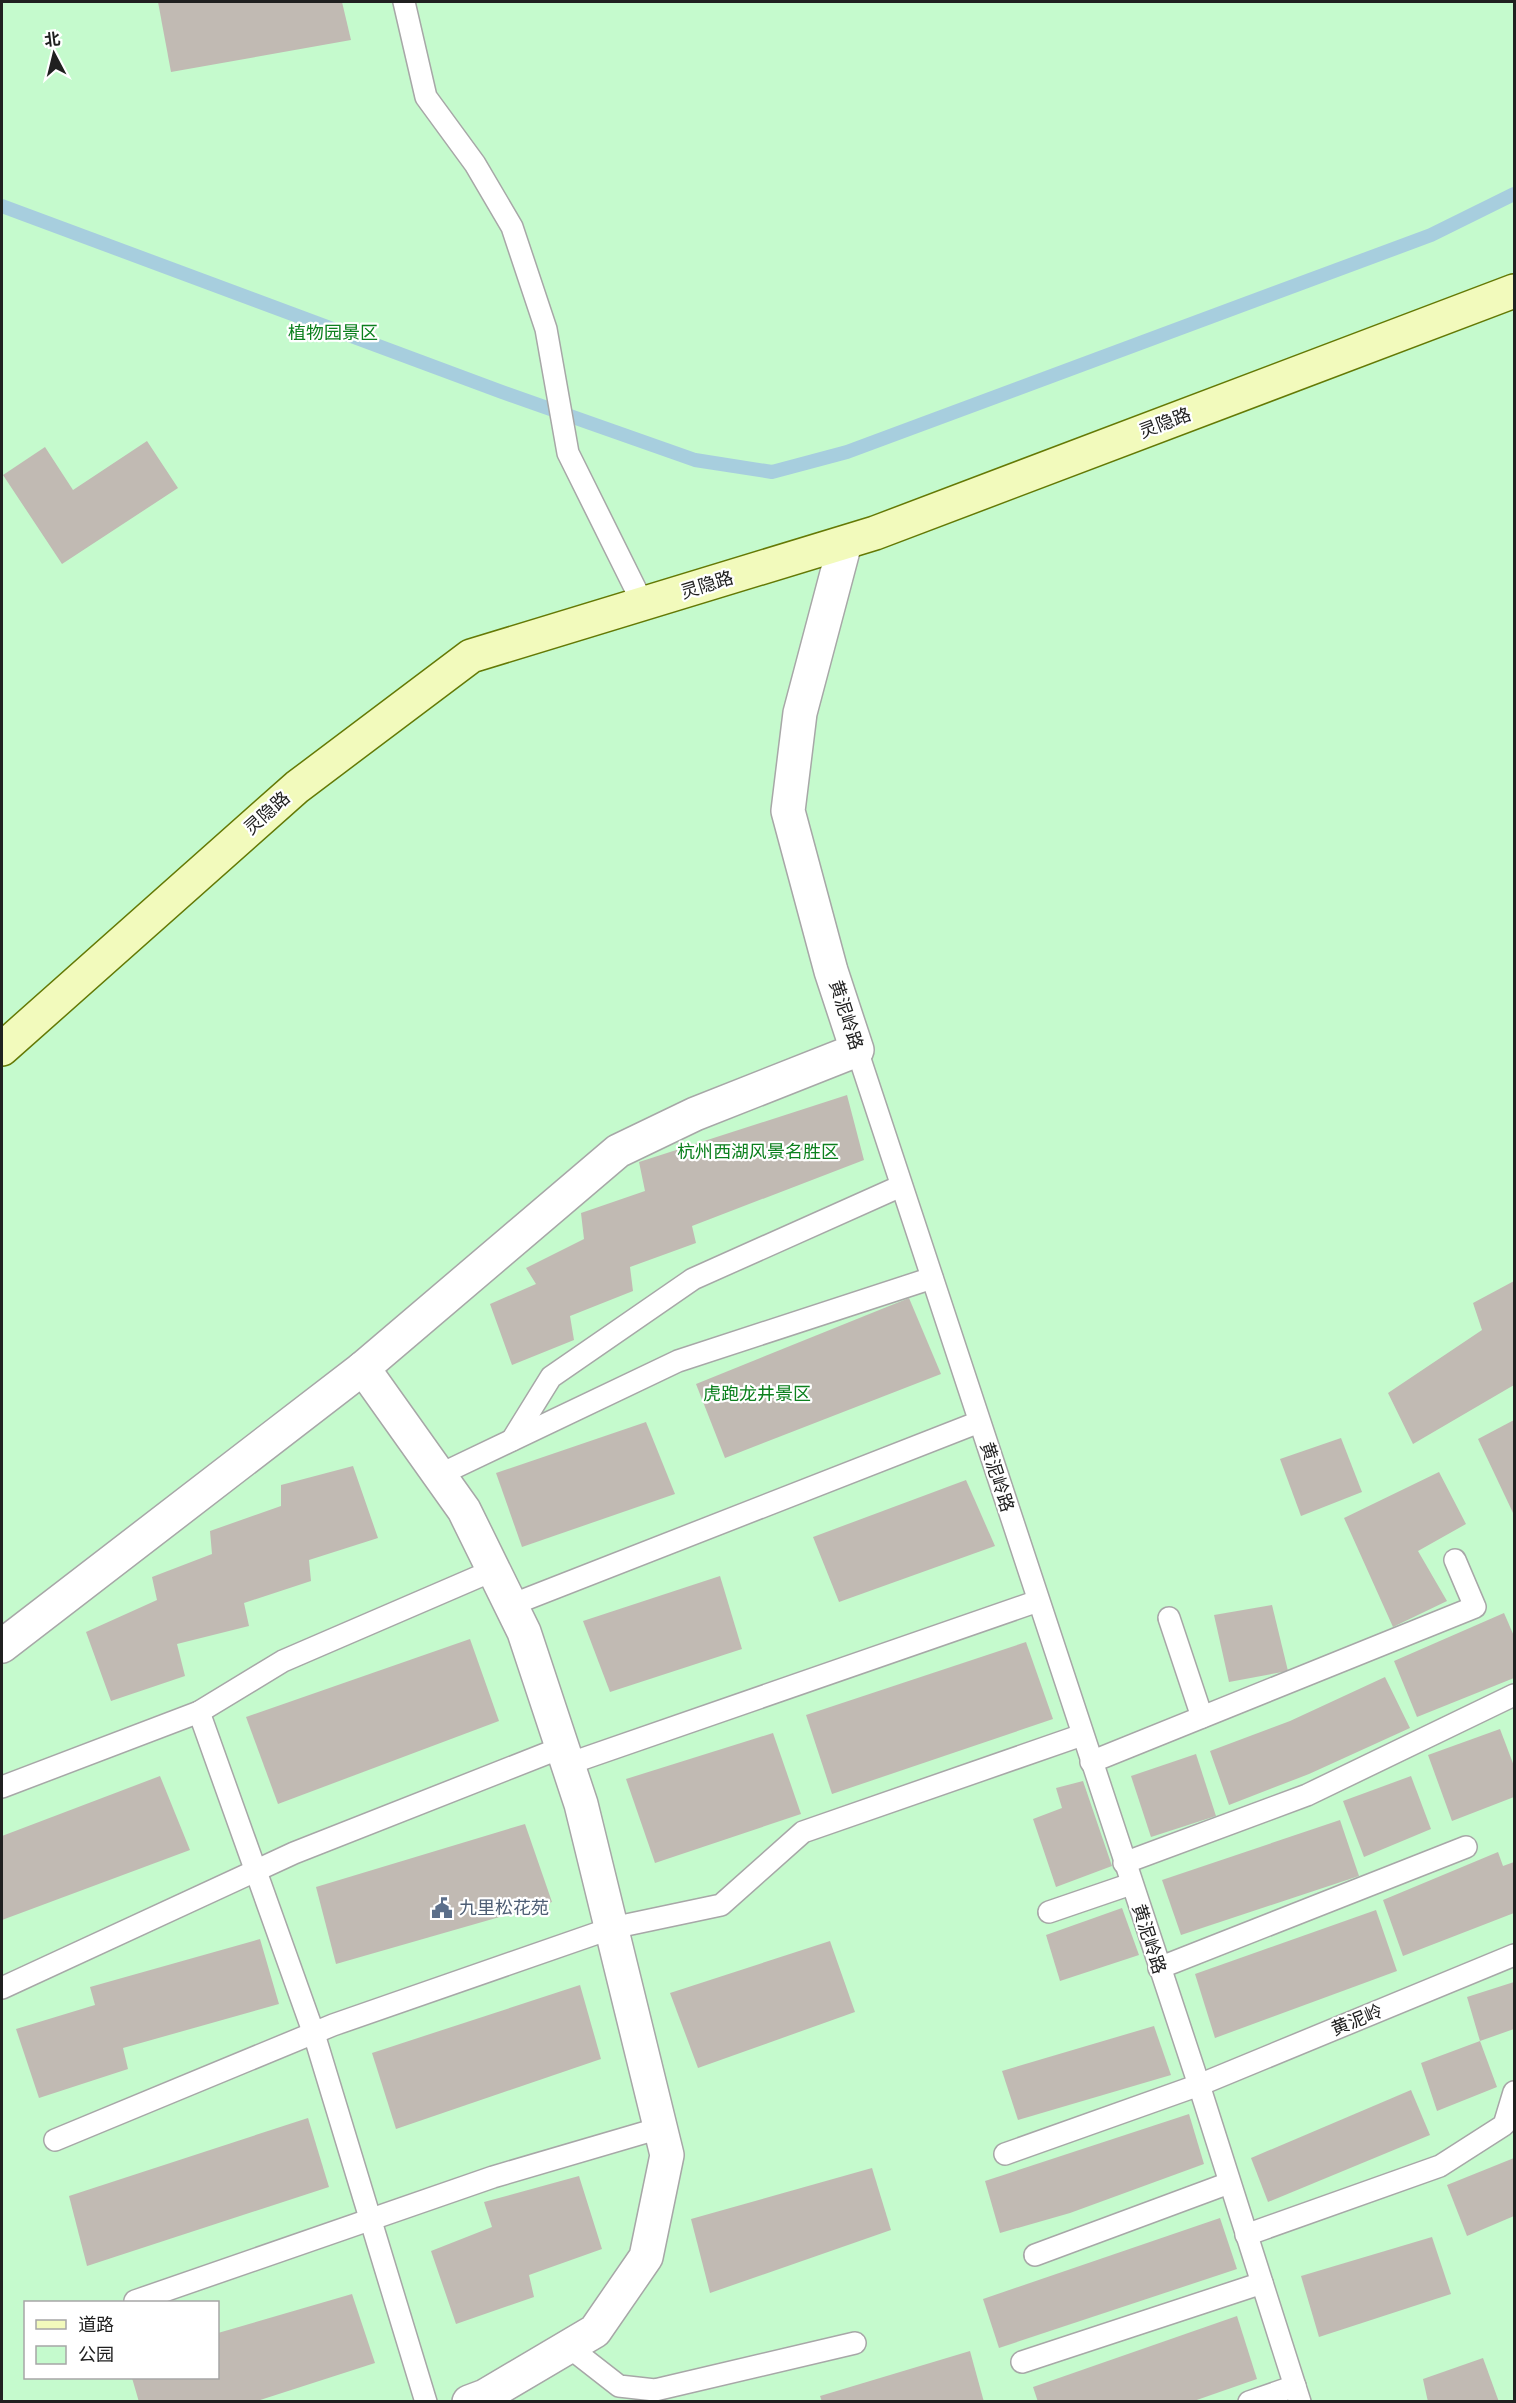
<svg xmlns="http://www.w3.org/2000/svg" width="1516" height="2403" font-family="'Fira Sans','Noto Sans SC',sans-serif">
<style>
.park{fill:#c5facd;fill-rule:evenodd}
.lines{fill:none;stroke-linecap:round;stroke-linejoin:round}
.stream{stroke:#a7cede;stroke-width:14}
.building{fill:#c1bab3}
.service-casing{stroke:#a7a7a7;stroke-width:24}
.minor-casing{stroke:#a7a7a7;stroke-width:36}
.secondary-casing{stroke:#647905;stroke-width:36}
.service{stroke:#fff;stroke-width:21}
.minor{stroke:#fff;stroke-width:33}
.secondary{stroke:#f2fabc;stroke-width:33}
.labels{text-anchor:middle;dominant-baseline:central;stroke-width:4.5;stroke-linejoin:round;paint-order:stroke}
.park-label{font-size:18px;fill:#0c801e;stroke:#fff}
.street-label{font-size:18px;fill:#202020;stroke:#fff}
.service-label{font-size:18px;fill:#4e5e75;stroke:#fff;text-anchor:start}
</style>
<rect width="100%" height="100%" fill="#f1eee7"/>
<!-- park -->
<path class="park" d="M 2,2 L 1514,2 L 1514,2401 L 2,2402 ZM 26,2302 L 218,2302 L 218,2378 L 26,2378 Z"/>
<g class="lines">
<!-- stream -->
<path class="stream" d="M 2,206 L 502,392 L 695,460 L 772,472 L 847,452 L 1431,235 L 1514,194"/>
</g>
<!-- building -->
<g class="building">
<path d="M 158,2 L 342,2 L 351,40 L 171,72 Z"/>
<path d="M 147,441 L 178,488 L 62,564 L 3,475 L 45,447 L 73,490 Z"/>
<path d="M 847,1095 L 864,1160 L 692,1226 L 696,1243 L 630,1267 L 633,1291 L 570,1316 L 574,1340 L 512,1365 L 490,1304 L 536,1284 L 526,1268 L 584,1239 L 581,1213 L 645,1191 L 639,1162 Z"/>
<path d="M 1514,1281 L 1514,1385 L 1413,1444 L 1388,1393 L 1482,1330 L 1473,1303 Z"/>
<path d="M 909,1298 L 941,1374 L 725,1458 L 696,1384 Z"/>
<path d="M 1514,1420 L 1514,1515 L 1478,1439 Z"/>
<path d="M 646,1422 L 675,1494 L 522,1547 L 496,1473 Z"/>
<path d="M 1341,1438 L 1362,1492 L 1301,1516 L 1280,1459 Z"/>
<path d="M 353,1466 L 378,1538 L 309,1560 L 311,1581 L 244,1603 L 249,1626 L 177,1644 L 185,1676 L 111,1701 L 86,1632 L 157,1600 L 152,1577 L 212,1554 L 210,1531 L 281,1506 L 281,1485 Z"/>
<path d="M 1439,1472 L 1466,1524 L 1418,1551 L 1447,1601 L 1393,1627 L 1344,1518 Z"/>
<path d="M 966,1480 L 995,1546 L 839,1602 L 813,1537 Z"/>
<path d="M 720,1576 L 742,1649 L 610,1692 L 583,1621 Z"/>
<path d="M 1272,1605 L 1288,1671 L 1229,1682 L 1214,1615 Z"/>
<path d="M 1504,1613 L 1514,1636 L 1514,1678 L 1417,1717 L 1394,1661 Z"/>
<path d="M 470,1639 L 499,1721 L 278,1804 L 246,1717 Z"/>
<path d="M 1026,1642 L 1053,1719 L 832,1794 L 806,1715 Z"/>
<path d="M 1385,1677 L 1410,1728 L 1309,1774 L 1229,1805 L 1210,1751 L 1290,1721 Z"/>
<path d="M 1500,1729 L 1514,1766 L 1514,1797 L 1452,1821 L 1428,1755 Z"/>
<path d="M 773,1733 L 801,1814 L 655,1863 L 626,1779 Z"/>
<path d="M 1196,1754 L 1216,1816 L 1151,1837 L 1131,1776 Z"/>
<path d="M 160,1776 L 190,1850 L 2,1920 L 2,1836 Z"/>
<path d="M 1411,1776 L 1431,1829 L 1364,1857 L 1343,1801 Z"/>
<path d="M 1083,1781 L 1112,1866 L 1056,1887 L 1033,1819 L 1062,1808 L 1056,1788 Z"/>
<path d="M 1340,1820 L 1359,1876 L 1181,1935 L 1162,1880 Z"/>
<path d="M 525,1824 L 552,1902 L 336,1964 L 316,1887 Z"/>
<path d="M 1498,1852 L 1503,1866 L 1514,1862 L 1514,1913 L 1403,1956 L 1383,1900 Z"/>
<path d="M 1122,1908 L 1139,1955 L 1060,1981 L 1046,1935 Z"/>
<path d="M 1376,1910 L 1397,1971 L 1215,2038 L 1195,1974 Z"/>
<path d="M 260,1939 L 279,2004 L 123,2048 L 128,2069 L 39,2098 L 16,2029 L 95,2005 L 90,1987 Z"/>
<path d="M 830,1941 L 855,2012 L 698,2068 L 670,1993 Z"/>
<path d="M 1514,1982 L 1514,2029 L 1480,2041 L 1497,2087 L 1437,2111 L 1421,2063 L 1480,2041 L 1467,1997 Z"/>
<path d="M 580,1985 L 601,2059 L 396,2129 L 372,2053 Z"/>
<path d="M 1154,2026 L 1171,2075 L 1018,2120 L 1002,2071 Z"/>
<path d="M 1411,2090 L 1430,2135 L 1268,2202 L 1251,2158 Z"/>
<path d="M 1189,2114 L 1204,2164 L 1070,2213 L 1000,2233 L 985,2181 Z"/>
<path d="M 308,2118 L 329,2187 L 87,2266 L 69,2196 Z"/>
<path d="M 1514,2158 L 1514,2216 L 1467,2236 L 1447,2185 Z"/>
<path d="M 872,2168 L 891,2230 L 710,2293 L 691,2219 Z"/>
<path d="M 579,2176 L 602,2249 L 529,2275 L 534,2297 L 456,2324 L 431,2251 L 492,2227 L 484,2202 Z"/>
<path d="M 1220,2218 L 1237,2269 L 999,2348 L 983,2299 Z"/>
<path d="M 1432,2237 L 1451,2294 L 1319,2337 L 1301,2276 Z"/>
<path d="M 352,2294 L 375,2363 L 254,2402 L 139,2402 L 132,2378 L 218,2378 L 218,2333 Z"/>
<path d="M 1237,2316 L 1257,2379 L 1191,2402 L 1038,2402 L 1033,2387 Z"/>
<path d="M 970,2351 L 984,2402 L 822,2402 L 820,2396 Z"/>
<path d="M 1483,2358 L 1499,2402 L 1428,2402 L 1423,2379 Z"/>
</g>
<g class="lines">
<defs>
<g id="service">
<path d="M 404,2 L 426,97 L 475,164 L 512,227 L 546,329 L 568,453 L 643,604"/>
<path d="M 857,1050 L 1199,2085 L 1300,2402"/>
<path d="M 512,1440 L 551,1377 L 693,1279 L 901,1186"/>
<path d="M 439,1475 L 678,1361 L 932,1278"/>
<path d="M 511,1605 L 979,1422"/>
<path d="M 1169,1618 L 1202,1717"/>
<path d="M 199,1712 L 314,2034 L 426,2402"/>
<path d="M 1091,1762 L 1475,1607 L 1455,1560"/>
<path d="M 568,1764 L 1038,1601"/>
<path d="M 2,1787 L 199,1712 L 283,1661 L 494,1570"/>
<path d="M 1124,1863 L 1307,1795 L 1514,1695"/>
<path d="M 1049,1912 L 1131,1884"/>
<path d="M 1159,1968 L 1466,1847"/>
<path d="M 2,1988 L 294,1853 L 563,1747"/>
<path d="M 55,2140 L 333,2025 L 612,1928 L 721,1905 L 803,1832 L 1082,1735"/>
<path d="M 1005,2154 L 1199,2085 L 1514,1955"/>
<path d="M 1246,2235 L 1440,2166 L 1504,2125 L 1514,2092"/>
<path d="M 1035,2255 L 1229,2183"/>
<path d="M 135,2301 L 493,2177 L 660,2128"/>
<path d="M 569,2347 L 619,2386 L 655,2390 L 855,2343"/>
<path d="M 1022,2362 L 1262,2283"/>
<path d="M 1249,2402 L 1295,2386"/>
</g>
<g id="minor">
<path d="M 363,1368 L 464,1510 L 524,1632 L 581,1804 L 667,2155 L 646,2257 L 595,2331 L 485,2396 L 469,2402"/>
<path d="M 2,1646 L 363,1368 L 618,1151 L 695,1114 L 857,1050 L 831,971 L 788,811 L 800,713 L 845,543"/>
</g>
<path id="secondary" d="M 2,1049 L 297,787 L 471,656 L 875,533 L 1514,291"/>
</defs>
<!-- service casing -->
<use href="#service" class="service-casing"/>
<!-- minor casing -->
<use href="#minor" class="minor-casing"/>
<!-- secondary casing -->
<use href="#secondary" class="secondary-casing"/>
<!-- service -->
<use href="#service" class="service"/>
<!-- minor -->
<use href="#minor" class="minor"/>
<!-- secondary -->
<use href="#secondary" class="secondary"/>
</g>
<!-- icons -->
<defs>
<symbol id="civic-bare" viewBox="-9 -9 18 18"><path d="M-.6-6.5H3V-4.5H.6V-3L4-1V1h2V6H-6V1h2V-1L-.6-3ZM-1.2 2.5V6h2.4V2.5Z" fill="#5c6f8a" stroke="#fff" stroke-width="2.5" paint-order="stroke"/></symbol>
</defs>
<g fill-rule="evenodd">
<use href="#civic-bare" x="427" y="1893" width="30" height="30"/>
</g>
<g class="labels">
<!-- park labels -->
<g class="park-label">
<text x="333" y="333">植物园景区</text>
<text x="758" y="1152">杭州西湖风景名胜区</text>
<text x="757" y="1394">虎跑龙井景区</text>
</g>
<!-- street labels -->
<g class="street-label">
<text transform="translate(1165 423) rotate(-21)">灵隐路</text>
<text transform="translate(707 585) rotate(-17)">灵隐路</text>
<text transform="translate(267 813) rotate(-42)">灵隐路</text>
<text transform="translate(846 1015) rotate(72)">黄泥岭路</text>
<text transform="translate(997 1477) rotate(72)">黄泥岭路</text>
<text transform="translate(1149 1939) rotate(72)">黄泥岭路</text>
<text transform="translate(1357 2020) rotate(-22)">黄泥岭</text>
</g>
<!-- service labels -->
<g class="service-label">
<text x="459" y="1908">九里松花苑</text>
</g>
</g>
<!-- border -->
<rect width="1516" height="2403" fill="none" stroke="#202020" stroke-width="6"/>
<!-- legend -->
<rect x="24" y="2301" width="195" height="78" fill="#ffffff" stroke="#a6a6a6" stroke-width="1.5"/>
<rect x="36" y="2320" width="30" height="9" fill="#f2fabc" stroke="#a6a6a6" stroke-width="1.5"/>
<text x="78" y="2331" font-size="18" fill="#202020">道路</text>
<rect x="36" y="2346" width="30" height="18" fill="#c5facd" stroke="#a6a6a6" stroke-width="1.5"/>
<text x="78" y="2361" font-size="18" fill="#202020">公园</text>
<!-- north arrow -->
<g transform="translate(54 54) rotate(353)" stroke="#ffffff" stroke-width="4.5" paint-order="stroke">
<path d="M0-4.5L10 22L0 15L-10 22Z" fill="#202020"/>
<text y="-9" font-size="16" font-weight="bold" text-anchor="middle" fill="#202020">北</text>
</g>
</svg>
